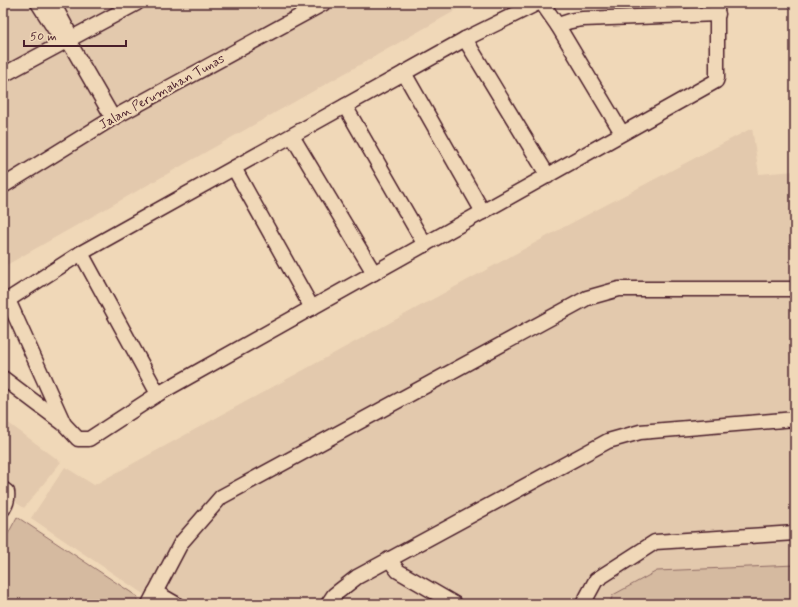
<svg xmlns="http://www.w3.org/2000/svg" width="798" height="607" font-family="Mynerve,sans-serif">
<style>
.built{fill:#e3c9ad}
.green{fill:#d5baa0;stroke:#906c66}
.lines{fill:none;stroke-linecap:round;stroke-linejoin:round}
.minor-casing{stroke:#4a1f2b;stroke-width:17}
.minor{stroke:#f0d8b8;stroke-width:14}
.labels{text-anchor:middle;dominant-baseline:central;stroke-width:4;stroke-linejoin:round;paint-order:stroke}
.street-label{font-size:13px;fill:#4a1f2b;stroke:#f0d8b8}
</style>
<rect width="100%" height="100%" fill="#f0d8b8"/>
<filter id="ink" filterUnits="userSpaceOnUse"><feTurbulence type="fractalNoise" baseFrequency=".025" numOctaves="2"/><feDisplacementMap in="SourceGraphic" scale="8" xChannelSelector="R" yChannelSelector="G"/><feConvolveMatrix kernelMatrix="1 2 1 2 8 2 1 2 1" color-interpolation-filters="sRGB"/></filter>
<g filter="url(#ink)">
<!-- built -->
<g class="built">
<path d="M 3,3 L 463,3 L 453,12 L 3,267 Z"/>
<path d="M 752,128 L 759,174 L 795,171 L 795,604 L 158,604 L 31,518 L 65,467 L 94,485 L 564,227 Z"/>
<path d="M 3,419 L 61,462 L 24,508 L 3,494 Z"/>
</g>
<!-- green -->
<g class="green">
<path d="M 17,517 L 138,597 L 135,604 L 10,604 L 3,599 L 3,543 Z"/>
<path d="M 795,565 L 795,604 L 609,604 L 613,595 L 657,571 Z"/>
</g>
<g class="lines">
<defs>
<g id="minor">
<path d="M 38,3 L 59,36 L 68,40"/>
<path d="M 53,3 L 68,31 L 68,40 L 113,118"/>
<path d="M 542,3 L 558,26 C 566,21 574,20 583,19 L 718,14"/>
<path d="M 558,26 L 622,133"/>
<path d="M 465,39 L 548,176"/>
<path d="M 404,73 L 483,212"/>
<path d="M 3,75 L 137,3"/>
<path d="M 345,106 L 425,245"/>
<path d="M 292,136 L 374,273"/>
<path d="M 234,168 L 312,308"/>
<path d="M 3,186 L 113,118 L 324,3"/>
<path d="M 81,253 L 158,394"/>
<path d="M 8,300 L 63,422"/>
<path d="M 3,303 L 81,253 L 465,39 L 538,3"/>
<path d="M 3,378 L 64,424 L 78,439 L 89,439 L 158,394 L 716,81 L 717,78 L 717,3"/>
<path d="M 3,489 L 7,492 C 8,499 7,503 3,509"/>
<path d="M 389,559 L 398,571 L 455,604"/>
<path d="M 155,592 L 176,604"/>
<path d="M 149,604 L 181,543 L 221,497 L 587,298 L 619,289 L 795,289"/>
<path d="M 328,604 L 334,595 L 357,577 L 608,441 L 640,432 L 795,419"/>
<path d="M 583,604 L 596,580 L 655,542 L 795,533"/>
</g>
</defs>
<!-- minor casing -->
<use href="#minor" class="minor-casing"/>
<!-- minor -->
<use href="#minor" class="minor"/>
</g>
</g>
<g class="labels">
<!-- street labels -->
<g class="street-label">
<text transform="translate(162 92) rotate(-29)">Jalan Perumahan Tunas</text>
</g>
</g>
<!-- margin -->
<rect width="798" height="607" fill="none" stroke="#f0d8b8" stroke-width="16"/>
<rect x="8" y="8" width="782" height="591" fill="none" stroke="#4a1f2b" stroke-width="1.5" filter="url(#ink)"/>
<!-- scale -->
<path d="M24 40v6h102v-6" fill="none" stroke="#4a1f2b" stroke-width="2"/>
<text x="30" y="40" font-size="12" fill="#4a1f2b" stroke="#f0d8b8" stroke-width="3" paint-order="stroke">50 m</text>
</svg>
